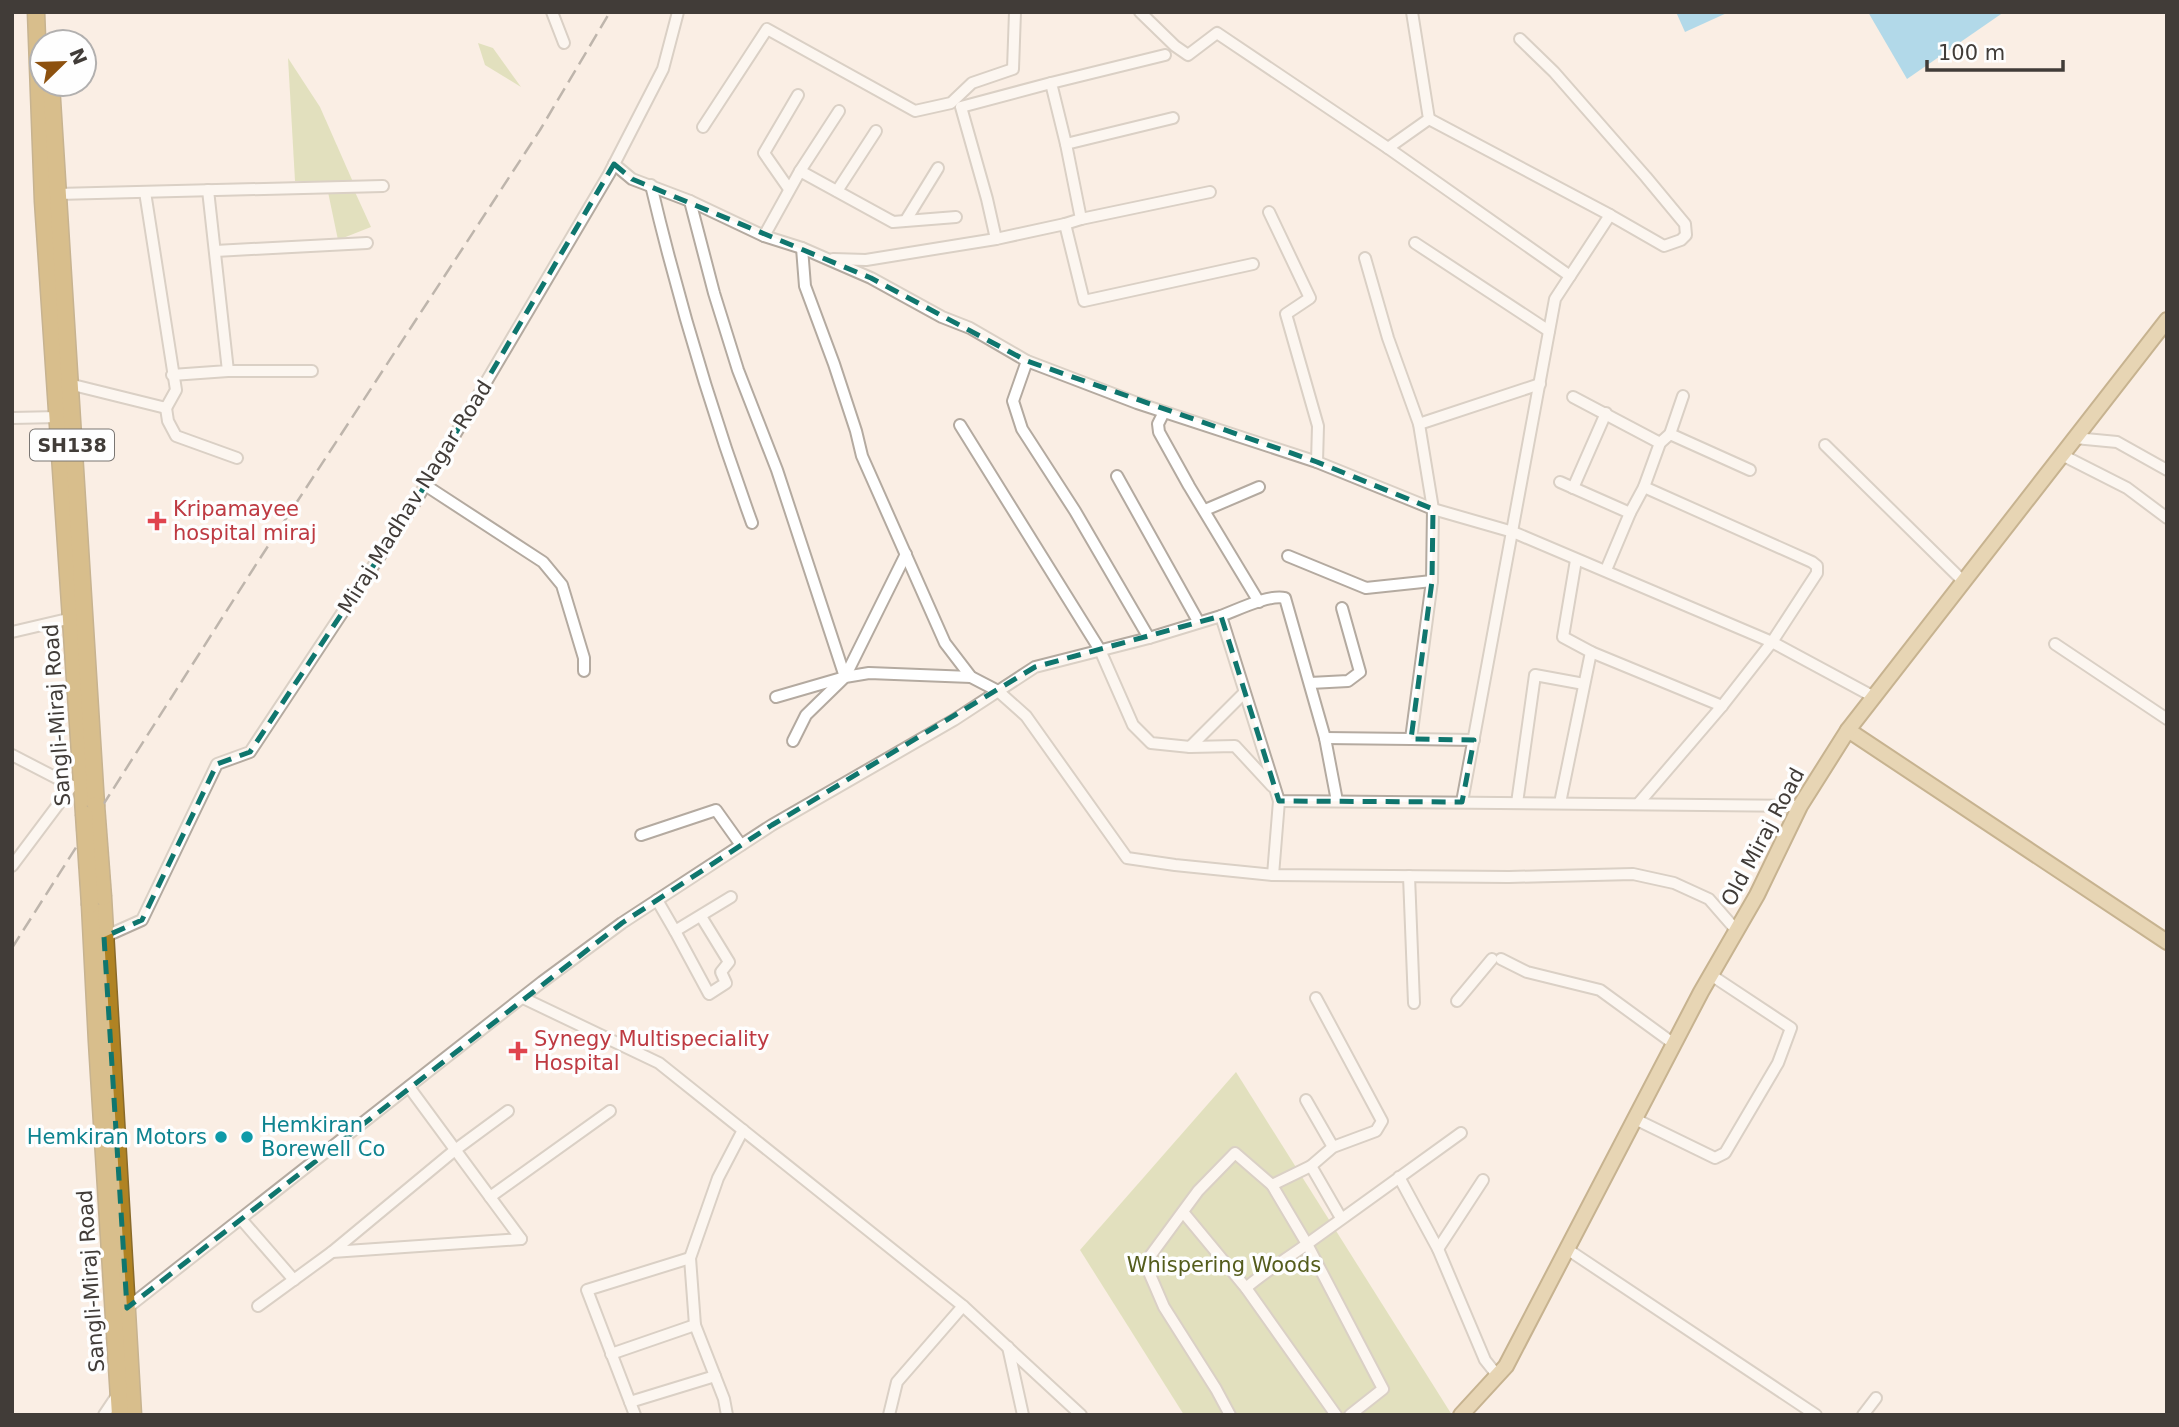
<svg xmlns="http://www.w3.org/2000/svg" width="2179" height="1427" font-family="'DejaVu Sans',sans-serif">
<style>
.green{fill:#c5cf91}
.water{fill:#5cbfef}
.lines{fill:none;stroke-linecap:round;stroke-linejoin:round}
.minor-casing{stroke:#b4aaa0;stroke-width:14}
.major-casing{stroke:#896a2a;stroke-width:18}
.highway-casing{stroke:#896a2a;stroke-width:19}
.minor{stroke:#fff;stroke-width:10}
.major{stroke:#d0b57b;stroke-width:14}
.highway{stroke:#b08323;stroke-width:16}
.rail{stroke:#766f69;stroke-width:2.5;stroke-dasharray:14 7;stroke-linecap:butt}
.highway-bridge-casing{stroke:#896a2a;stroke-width:19;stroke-linecap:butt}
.highway-bridge{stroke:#b08323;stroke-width:16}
.marked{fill:none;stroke:#0f766e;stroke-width:5;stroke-dasharray:14 9;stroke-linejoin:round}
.health-dot{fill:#e0444e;stroke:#fefefe;stroke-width:2.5}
.culture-dot{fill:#0f9aa8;stroke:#fefefe;stroke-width:2.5}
.labels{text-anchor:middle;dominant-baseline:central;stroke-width:7;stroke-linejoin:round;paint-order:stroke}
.shield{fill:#fefefe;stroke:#7a7673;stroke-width:2}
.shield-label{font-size:19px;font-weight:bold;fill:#413c38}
.street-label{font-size:21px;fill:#413c38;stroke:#fefefe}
.health-label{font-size:21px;fill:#be3a42;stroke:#fefefe;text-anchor:start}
.culture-label{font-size:21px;fill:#0d838f;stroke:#fefefe;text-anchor:start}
.park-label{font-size:21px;fill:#545c1c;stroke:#fefefe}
</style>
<rect width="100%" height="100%" fill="#faeee4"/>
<!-- green -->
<g class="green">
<path d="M 478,43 L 493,48 L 521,87 L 485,65 Z"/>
<path d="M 288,58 L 320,107 L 353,182 L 295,181 Z"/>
<path d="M 328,192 L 355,192 L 371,227 L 338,240 Z"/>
<path d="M 1236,1072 L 1452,1415 L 1184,1415 L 1080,1250 Z"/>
</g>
<!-- water -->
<g class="water">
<path d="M 1676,12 L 1729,12 L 1685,32 Z"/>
<path d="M 1868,12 L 2004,12 L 1907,79 Z"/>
</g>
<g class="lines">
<defs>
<g id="minor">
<path d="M 552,12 L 564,43"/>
<path d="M 1140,12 L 1175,46 L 1188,55 L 1217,33 L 1388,148 L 1570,276"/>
<path d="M 1429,119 L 1610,215 L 1664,246 L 1681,240 L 1686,235 L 1685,224 L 1646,177 L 1554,72 L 1520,39"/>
<path d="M 703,127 L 767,29 L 915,111 L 951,103 L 972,83 L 1013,69 L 1015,12"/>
<path d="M 1066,144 L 1051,83 L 1165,55"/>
<path d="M 1388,148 L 1429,119 L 1412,12"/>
<path d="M 614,164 L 632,179 L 690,201 L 764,236 L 802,248 L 871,278 L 942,317 L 970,328 L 1027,361 L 1137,403 L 1317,462 L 1433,509 L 1513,532 L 1772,642 L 1874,697"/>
<path d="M 800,171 L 893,222 L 956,217"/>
<path d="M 651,185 C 678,299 712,413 752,523"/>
<path d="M 789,189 L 764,153 L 798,95"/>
<path d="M 837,191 L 876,131"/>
<path d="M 57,194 L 383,186"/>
<path d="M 690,201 L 714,293 L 738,370 L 777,470 L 845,677"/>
<path d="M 1269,212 L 1310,298 L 1286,314 L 1318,426 L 1317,462"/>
<path d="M 1081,219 L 1210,192"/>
<path d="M 906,220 L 938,168"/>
<path d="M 1065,224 L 1081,219 L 1066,144 L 1173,118"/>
<path d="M 764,236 L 800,171 L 839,111"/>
<path d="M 996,239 L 987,199 L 961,107 L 1051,83"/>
<path d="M 1415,243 L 1549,331"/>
<path d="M 802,248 L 805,286 L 834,364 L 856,431 L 862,456 L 945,643 L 971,677 L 998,691 L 1026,716 L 1127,858 L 1175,865 L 1273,875 L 1509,877 L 1633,874 L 1674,883 L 1709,899 L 1736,930"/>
<path d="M 215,251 L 367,243"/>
<path d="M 1365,258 L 1388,338 L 1419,424 L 1433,509 L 1432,581 L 1411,739 L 1474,740"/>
<path d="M 833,259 L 866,260 L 996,239 L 1065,224 L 1084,301 L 1253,264"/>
<path d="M 1027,361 L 1013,401 L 1022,429 L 1075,511 L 1149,638"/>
<path d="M 228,371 L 312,371"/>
<path d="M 172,375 L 228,371 L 208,190"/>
<path d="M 69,384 L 166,408 L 176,390 L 145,192"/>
<path d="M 1573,397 L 1660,443"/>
<path d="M 166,408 L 168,421 L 176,436 L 237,458"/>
<path d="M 1164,412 L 1158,424 L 1159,432 L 1189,486 L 1259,602"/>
<path d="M 12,418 L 59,417"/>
<path d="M 1419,424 L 1540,384"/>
<path d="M 960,425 L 1100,650 L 1133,725 L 1151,743 L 1190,747 L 1244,693"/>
<path d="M 1670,434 L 1750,470"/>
<path d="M 2075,438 L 2117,442 L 2167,470"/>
<path d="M 1825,445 L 1964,582"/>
<path d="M 2062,455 L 2127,488 L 2167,518"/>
<path d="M 1117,476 L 1198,621"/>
<path d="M 1560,482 L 1630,513"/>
<path d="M 425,485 L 543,562 L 562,585 L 584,658 L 584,671"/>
<path d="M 1573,488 L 1606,413"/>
<path d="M 1205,510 L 1259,487"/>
<path d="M 1288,556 L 1366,588 L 1432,581"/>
<path d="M 1606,570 L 1630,513 L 1644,487 L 1660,443 L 1670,434 L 1683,396"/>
<path d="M 1221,616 C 1237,610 1269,594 1285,598 L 1325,738 L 1337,801"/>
<path d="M 12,632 L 72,618"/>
<path d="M 2055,644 L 2167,719"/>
<path d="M 1591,652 L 1722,706"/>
<path d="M 1310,683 L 1348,681 L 1360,672 L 1342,608"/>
<path d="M 776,697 L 845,677 L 906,554"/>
<path d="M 1325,738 L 1411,739"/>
<path d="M 793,741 L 806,715 L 845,677 L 869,673 L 971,677"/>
<path d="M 1190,747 L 1235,746 L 1272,786"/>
<path d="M 12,755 L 72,786"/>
<path d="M 1462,802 L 1555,299 L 1610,215"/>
<path d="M 1517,803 L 1535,675 L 1584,684"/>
<path d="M 1560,803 L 1591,652 L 1563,637 L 1576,560"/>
<path d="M 1638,804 L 1722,706 L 1772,642 L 1817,573 L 1817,566 L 1812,562 L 1644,487"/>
<path d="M 641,835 L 716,810 L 741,845"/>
<path d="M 12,866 L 72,786 L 89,786"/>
<path d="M 1273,875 L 1279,801"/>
<path d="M 1409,876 L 1414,1003"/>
<path d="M 657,900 L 675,931 L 731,897"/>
<path d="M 675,931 L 709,994 L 726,983 L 721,972 L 729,962 L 702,918"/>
<path d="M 104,937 L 142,920 L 217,764 L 250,752 L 411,509 L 609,174 L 663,69 L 678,12"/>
<path d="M 1501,959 L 1527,972 L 1600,990 L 1674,1044"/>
<path d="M 523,998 L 659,1063 L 963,1306 L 1081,1415"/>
<path d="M 1457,1001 L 1492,959"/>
<path d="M 409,1087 L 521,1239"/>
<path d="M 1306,1100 L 1333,1147"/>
<path d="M 1635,1119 L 1715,1158 L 1725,1153 L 1778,1063 L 1791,1028 L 1711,975"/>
<path d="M 1311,1166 L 1341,1218"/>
<path d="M 1399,1177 L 1438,1249 L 1485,1360 L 1497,1375"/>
<path d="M 1272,1185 L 1311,1166 L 1333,1147 L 1376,1131 L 1382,1121 L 1316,998"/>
<path d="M 490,1197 L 610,1111"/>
<path d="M 1183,1212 L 1246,1288 L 1336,1415"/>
<path d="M 241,1219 L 294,1280"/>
<path d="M 1438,1249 L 1483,1180"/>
<path d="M 1567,1249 L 1816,1415"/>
<path d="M 332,1252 L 521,1239"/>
<path d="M 1246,1288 C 1265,1271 1287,1259 1307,1244 C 1359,1207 1410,1170 1461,1133"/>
<path d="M 258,1306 L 332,1252 L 455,1150 L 508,1111"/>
<path d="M 127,1308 L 542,982 L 622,923 L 772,825 L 954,720 L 1035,667 L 1149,638 L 1221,616 L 1279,801 L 1800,806"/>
<path d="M 1008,1347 L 1023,1415"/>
<path d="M 611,1354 L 695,1325"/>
<path d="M 630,1402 L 715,1376"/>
<path d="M 104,1415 L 118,1394"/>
<path d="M 635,1415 L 587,1290 L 690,1258"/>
<path d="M 727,1415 L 724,1399 L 695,1325 L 690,1258 L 718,1178 L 743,1130"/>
<path d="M 889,1415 L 897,1382 L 963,1306"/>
<path d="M 1230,1415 L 1216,1389 L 1164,1307 L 1145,1263 L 1198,1191 L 1235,1153 L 1272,1185 L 1307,1244 L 1383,1389 L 1350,1415"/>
<path d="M 1863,1415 L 1876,1398"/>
</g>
<g id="major">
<path d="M 1848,730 L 2167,942"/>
<path d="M 1461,1415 L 1506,1366 L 1701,992 L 1757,895 L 1800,806 L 1848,730 L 2167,320"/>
</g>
<g id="highway">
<path d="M 36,12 L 43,201 L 84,814"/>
<path d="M 51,84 L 96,805"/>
<path d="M 103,897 L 133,1415"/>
<path d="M 90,905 L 97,1042 L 120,1415"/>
</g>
</defs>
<!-- minor casing -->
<use href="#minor" class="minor-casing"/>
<!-- major casing -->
<use href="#major" class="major-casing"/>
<!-- highway casing -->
<use href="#highway" class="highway-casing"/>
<!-- minor -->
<use href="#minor" class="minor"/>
<!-- major -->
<use href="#major" class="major"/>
<!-- highway -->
<use href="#highway" class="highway"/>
<!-- rail -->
<path class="rail" d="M 12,948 L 257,563 L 540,130 L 610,12"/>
<defs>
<g id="highway-bridge">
<path d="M 96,805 L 103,897"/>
<path d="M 84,814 L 90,905"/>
</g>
</defs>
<!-- highway-bridge casing -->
<use href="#highway-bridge" class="highway-bridge-casing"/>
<!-- highway-bridge -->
<use href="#highway-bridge" class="highway-bridge"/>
</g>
<!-- marked area -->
<path d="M0 0H2179V1427H0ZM 614,164 L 632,179 L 871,278 L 1027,361 L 1317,462 L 1433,509 L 1432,581 L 1411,739 L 1474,740 L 1462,802 L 1279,801 L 1221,616 L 1035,667 L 772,825 L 622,923 L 127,1308 L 104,937 L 142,920 L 217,764 L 250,752 L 411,509 Z" fill="#faeee4" fill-opacity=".55" fill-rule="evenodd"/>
<path class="marked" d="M 614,164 L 632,179 L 871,278 L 1027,361 L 1317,462 L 1433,509 L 1432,581 L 1411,739 L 1474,740 L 1462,802 L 1279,801 L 1221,616 L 1035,667 L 772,825 L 622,923 L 127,1308 L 104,937 L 142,920 L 217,764 L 250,752 L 411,509 Z"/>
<!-- markers -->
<g class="health-dot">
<path d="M153.5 510.5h7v7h7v7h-7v7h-7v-7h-7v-7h7z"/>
<path d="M514.5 1040.5h7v7h7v7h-7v7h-7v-7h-7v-7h7z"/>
</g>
<g class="culture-dot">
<circle cx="221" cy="1137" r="7"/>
<circle cx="247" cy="1137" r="7"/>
</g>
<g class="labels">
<!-- shield labels -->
<rect class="shield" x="30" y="429.5" width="84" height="31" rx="5"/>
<g class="shield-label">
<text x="72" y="445">SH138</text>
</g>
<!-- street labels -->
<g class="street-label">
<text transform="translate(415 497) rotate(-58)">Miraj Madhav Nagar Road</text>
<text transform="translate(57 715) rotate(-94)">Sangli-Miraj Road</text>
<text transform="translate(1763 837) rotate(-62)">Old Miraj Road</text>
<text transform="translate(91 1281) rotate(-94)">Sangli-Miraj Road</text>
</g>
<!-- health labels -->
<g class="health-label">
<text x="173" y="509">Kripamayee<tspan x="173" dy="24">hospital miraj</tspan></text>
<text x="534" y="1039">Synegy Multispeciality<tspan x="534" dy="24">Hospital</tspan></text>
</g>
<!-- culture labels -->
<g class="culture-label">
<text x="261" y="1125">Hemkiran<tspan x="261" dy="24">Borewell Co</tspan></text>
<text x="207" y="1137" text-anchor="end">Hemkiran Motors</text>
</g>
<!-- park labels -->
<g class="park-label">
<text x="1224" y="1265">Whispering Woods</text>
</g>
</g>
<!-- border -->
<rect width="2179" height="1427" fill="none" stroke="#413c38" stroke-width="28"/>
<!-- north arrow -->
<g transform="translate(63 63) rotate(67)"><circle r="33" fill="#fefefe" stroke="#b2b0af" stroke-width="2"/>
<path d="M0-5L12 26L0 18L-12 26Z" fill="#8d510f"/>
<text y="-10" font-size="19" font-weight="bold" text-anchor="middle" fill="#413c38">N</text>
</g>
<!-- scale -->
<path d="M1927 60v10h136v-10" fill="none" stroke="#413c38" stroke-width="3.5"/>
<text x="1938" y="60" font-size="21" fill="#413c38" stroke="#fefefe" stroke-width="5" paint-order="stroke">100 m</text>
</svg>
